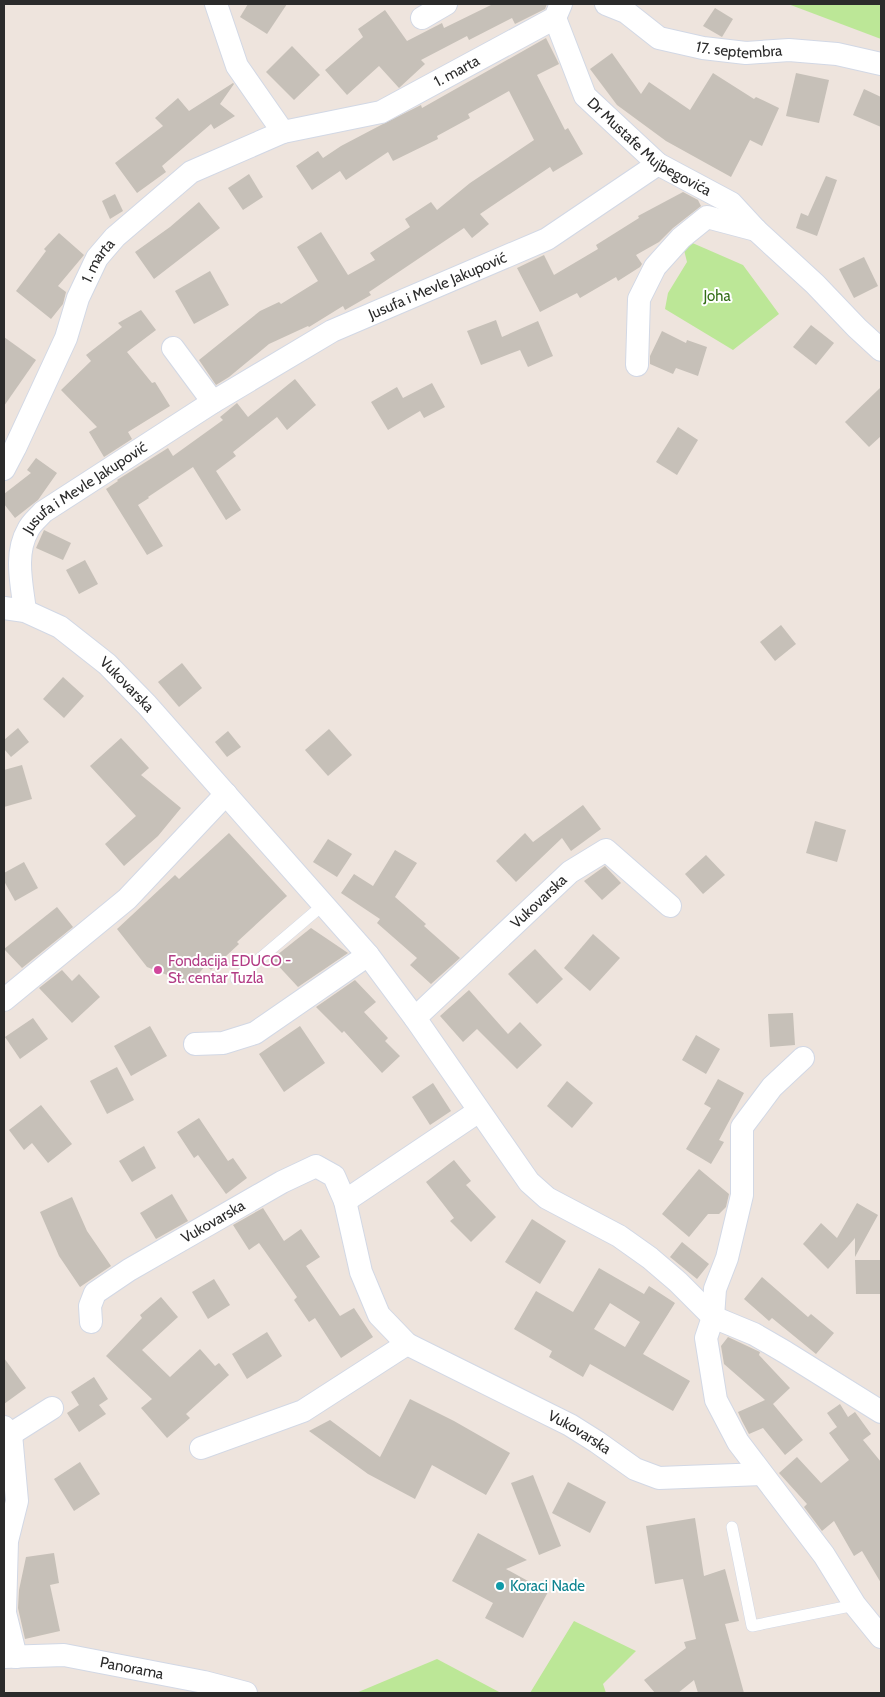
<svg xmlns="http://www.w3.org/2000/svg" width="885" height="1697" font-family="Cabin,sans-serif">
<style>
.green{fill:#bce797}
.building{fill:#c6c0b8;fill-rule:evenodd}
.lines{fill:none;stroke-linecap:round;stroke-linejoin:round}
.lane-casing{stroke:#d2d8e5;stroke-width:12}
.street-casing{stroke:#d2d8e5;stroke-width:24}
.lane{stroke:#fff;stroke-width:11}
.street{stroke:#fff;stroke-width:22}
.hotel-dot{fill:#d1479c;stroke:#fff;stroke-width:2}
.culture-dot{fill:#0f9aa8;stroke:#fff;stroke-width:2}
.labels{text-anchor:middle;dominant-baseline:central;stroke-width:4;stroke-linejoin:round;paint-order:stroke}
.street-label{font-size:15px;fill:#2b2b2b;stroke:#fff}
.park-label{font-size:15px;fill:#336d17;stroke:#fff}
.hotel-label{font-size:15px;fill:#b23c85;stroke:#fff;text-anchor:start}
.culture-label{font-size:15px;fill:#0d838f;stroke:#fff;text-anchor:start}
</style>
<rect width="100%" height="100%" fill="#eee4dd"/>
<!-- green -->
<g class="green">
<path d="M 788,4 L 881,4 L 881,39 Z"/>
<path d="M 681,238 L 743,265 L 779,314 L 733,350 L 665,309 L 668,293 L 687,262 Z"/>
<path d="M 574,1621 L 636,1651 L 603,1684 L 606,1693 L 530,1693 Z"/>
<path d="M 437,1659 L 501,1693 L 356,1693 Z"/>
</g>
<!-- building -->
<g class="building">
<path d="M 248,4 L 287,4 L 267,34 L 240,17 Z"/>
<path d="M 493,4 L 547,4 L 545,9 L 515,24 L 512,18 L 469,40 L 467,36 L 421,60 L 425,64 L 399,88 L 379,66 L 347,95 L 325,70 L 363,37 L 358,29 L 385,10 L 407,41 L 442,23 L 444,28 Z"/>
<path d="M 715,8 L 733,19 L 722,37 L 703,26 Z"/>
<path d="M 546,38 L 559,64 L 537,75 L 565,130 L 568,128 L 583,154 L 553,172 L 550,167 L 480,214 L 489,224 L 472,238 L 464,228 L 369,292 L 371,295 L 345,310 L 343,306 L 309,327 L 308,326 L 269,344 L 229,377 L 216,385 L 199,360 L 260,311 L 279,302 L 281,304 L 318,281 L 297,247 L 321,232 L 348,275 L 375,260 L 370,253 L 410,227 L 405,219 L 431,202 L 437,210 L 470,183 L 534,140 L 509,91 L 468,114 L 470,118 L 437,136 L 438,139 L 393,161 L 388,152 L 346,180 L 340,171 L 312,190 L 296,166 L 318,151 L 323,158 L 341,146 L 381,125 L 421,105 L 422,108 Z"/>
<path d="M 292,46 L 320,75 L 294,100 L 266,72 Z"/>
<path d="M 612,53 L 641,94 L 649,82 L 690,110 L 713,73 L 754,99 L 756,97 L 779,108 L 762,146 L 750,140 L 731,177 L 666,141 L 617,105 L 590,69 Z"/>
<path d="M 796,73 L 829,80 L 819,123 L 786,116 Z"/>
<path d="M 233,83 L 234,84 L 220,104 L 235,116 L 214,129 L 211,124 L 162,166 L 166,172 L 137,193 L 115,163 L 163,126 L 155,118 L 178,98 L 189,111 Z"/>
<path d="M 864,89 L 881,97 L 881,127 L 853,115 Z"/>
<path d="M 249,174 L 263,197 L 243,210 L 228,188 Z"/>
<path d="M 826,176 L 837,180 L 817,236 L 796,228 L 801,213 L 808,216 Z"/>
<path d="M 683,192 L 698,200 L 701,206 L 673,228 L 659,242 L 636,255 L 642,264 L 640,267 L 618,281 L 616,277 L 580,298 L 577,293 L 540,312 L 517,268 L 544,255 L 554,275 L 598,249 L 596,245 L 639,218 L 638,216 Z"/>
<path d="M 115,194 L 123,211 L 110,219 L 102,201 Z"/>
<path d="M 199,202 L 220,228 L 154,279 L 135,252 L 170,227 Z"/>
<path d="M 59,233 L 84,255 L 58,286 L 66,292 L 63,304 L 51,319 L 16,291 L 46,251 L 44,249 Z"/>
<path d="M 864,257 L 878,286 L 854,298 L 839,269 Z"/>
<path d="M 210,271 L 229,305 L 194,324 L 175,291 Z"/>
<path d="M 141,310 L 156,330 L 127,352 L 152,383 L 155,382 L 170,406 L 128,432 L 132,439 L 104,457 L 89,432 L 97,427 L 61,390 L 91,361 L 86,355 L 122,327 L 118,323 Z"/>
<path d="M 496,320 L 502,337 L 538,321 L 553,356 L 528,367 L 520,350 L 481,365 L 467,331 Z"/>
<path d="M 811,325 L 834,343 L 816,365 L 793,347 Z"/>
<path d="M 662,331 L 686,343 L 687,340 L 707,347 L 698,376 L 676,368 L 673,374 L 650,364 L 650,356 Z"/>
<path d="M 4,337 L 36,360 L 4,406 Z"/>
<path d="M 295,379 L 316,405 L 287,430 L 277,417 L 233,452 L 236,456 L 216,471 L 241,510 L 226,520 L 193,467 L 148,497 L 149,498 L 138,505 L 163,546 L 147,555 L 106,489 L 118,481 L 117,480 L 168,448 L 173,456 L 223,420 L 220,417 L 237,403 L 248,417 Z"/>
<path d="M 432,383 L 445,407 L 424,418 L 420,411 L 388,430 L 371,402 L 397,387 L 403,398 Z"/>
<path d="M 881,387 L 881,436 L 869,447 L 845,422 Z"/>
<path d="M 678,427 L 698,440 L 677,475 L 656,462 Z"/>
<path d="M 36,458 L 57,473 L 38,500 L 15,518 L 4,504 L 4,494 L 31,473 L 27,470 Z"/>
<path d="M 44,530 L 71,543 L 63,560 L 36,548 Z"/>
<path d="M 85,560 L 98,584 L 79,594 L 66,570 Z"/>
<path d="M 781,625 L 796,644 L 775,661 L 760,642 Z"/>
<path d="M 182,663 L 202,688 L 179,707 L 158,682 Z"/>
<path d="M 63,677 L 84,696 L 64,718 L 43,699 Z"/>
<path d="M 18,728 L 29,742 L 11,757 L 4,749 L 4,740 Z"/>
<path d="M 329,729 L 352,755 L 328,776 L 305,750 Z"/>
<path d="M 228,731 L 241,747 L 227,757 L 215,742 Z"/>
<path d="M 121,738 L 149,768 L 141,775 L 181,808 L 158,836 L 124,866 L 105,844 L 136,816 L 90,766 Z"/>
<path d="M 22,765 L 32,799 L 4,807 L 4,770 Z"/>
<path d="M 583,805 L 601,829 L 571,851 L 562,838 L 516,882 L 496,861 L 525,833 L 533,842 Z"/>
<path d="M 815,821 L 846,830 L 837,862 L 806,853 Z"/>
<path d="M 229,833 L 287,896 L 237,942 L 239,944 L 211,970 L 206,965 L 190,984 L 147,967 L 117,929 L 175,875 L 179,879 Z"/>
<path d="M 328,839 L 352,854 L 337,877 L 313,862 Z"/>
<path d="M 395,850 L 417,863 L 395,897 L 426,924 L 424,926 L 460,958 L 431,984 L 410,965 L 417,958 L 377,923 L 380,919 L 341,893 L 354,874 L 373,886 Z"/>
<path d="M 706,855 L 725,875 L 703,894 L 685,874 Z"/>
<path d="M 24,862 L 38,888 L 15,901 L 4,881 L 4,873 Z"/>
<path d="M 605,866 L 621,883 L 602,900 L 584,881 Z"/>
<path d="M 57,907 L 73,927 L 22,968 L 4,949 Z"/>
<path d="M 311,928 L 348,953 L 298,987 L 272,959 Z"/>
<path d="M 593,934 L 620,958 L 590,991 L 564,968 Z"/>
<path d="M 535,949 L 563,979 L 537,1004 L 508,974 Z"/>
<path d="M 62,970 L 72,981 L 79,974 L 100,997 L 72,1023 L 39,988 Z"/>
<path d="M 355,980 L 376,1002 L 364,1012 L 388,1038 L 385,1041 L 400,1056 L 382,1073 L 344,1031 L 342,1033 L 316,1007 Z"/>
<path d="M 469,990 L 508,1034 L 520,1022 L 542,1045 L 517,1069 L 477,1029 L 463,1042 L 440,1016 Z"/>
<path d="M 793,1013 L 795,1045 L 770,1047 L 768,1014 Z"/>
<path d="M 33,1018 L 48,1039 L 20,1059 L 5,1037 Z"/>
<path d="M 150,1026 L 167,1056 L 131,1076 L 114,1046 Z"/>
<path d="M 300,1026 L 325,1063 L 284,1092 L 259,1054 Z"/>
<path d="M 696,1035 L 720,1049 L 706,1074 L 682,1060 Z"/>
<path d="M 117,1067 L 134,1100 L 107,1114 L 90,1081 Z"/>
<path d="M 718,1079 L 744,1093 L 719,1140 L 724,1142 L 711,1164 L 686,1149 L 711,1108 L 704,1104 Z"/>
<path d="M 567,1081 L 593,1103 L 572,1128 L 547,1106 Z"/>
<path d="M 433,1083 L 451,1111 L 430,1125 L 412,1097 Z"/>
<path d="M 41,1105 L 72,1144 L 48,1163 L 32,1143 L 24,1150 L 9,1130 Z"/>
<path d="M 199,1118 L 228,1161 L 233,1158 L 247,1178 L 226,1194 L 198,1155 L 194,1158 L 177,1132 Z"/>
<path d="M 144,1146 L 156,1168 L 132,1182 L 119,1161 Z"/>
<path d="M 454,1160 L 471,1181 L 466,1185 L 496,1217 L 471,1242 L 450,1221 L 454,1218 L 426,1182 Z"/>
<path d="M 699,1169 L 729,1194 L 726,1207 L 719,1214 L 708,1214 L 689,1237 L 662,1214 Z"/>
<path d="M 172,1194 L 188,1221 L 156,1239 L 140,1213 Z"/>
<path d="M 72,1197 L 87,1231 L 111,1266 L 80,1287 L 59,1256 L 40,1212 Z"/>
<path d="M 857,1203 L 878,1215 L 855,1257 L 855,1238 L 828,1269 L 803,1244 L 821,1223 L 837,1238 Z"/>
<path d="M 263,1208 L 284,1241 L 301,1229 L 320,1257 L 306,1266 L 340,1316 L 354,1308 L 373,1337 L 341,1358 L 315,1318 L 309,1322 L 294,1300 L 297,1297 L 259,1243 L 249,1250 L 233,1225 Z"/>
<path d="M 532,1219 L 566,1241 L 540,1284 L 505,1262 Z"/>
<path d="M 682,1242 L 709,1264 L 697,1279 L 670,1257 Z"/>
<path d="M 855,1260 L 881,1260 L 881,1294 L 856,1294 Z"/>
<path d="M 599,1268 L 644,1294 L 649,1286 L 675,1303 L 643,1354 L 690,1381 L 673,1411 L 590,1364 L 583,1377 L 549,1357 L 552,1351 L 514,1329 L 536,1291 L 573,1312 ZM 610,1303 L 640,1322 L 625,1347 L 594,1329 Z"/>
<path d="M 762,1277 L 808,1317 L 811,1314 L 834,1333 L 816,1354 L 772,1318 L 769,1321 L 744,1299 Z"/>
<path d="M 214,1279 L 230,1305 L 208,1319 L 192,1292 Z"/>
<path d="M 161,1297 L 178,1317 L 142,1350 L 170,1377 L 200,1349 L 215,1366 L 219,1363 L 229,1375 L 186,1414 L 190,1418 L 167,1438 L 141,1408 L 152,1399 L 106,1356 L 142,1318 L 140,1315 Z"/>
<path d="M 267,1332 L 282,1356 L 247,1379 L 232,1354 Z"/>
<path d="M 728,1337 L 760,1352 L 759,1355 L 790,1388 L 773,1404 L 803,1440 L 785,1455 L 763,1428 L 749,1434 L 742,1421 L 738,1412 L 765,1400 L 724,1364 L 721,1346 Z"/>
<path d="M 4,1358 L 26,1388 L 4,1404 Z"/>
<path d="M 94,1377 L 108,1399 L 99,1405 L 106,1414 L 79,1432 L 67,1413 L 79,1405 L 71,1392 Z"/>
<path d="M 410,1399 L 454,1421 L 510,1453 L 486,1495 L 432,1465 L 415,1499 L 368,1474 L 309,1431 L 330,1420 L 380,1457 Z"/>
<path d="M 840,1404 L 848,1417 L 855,1412 L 871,1434 L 863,1440 L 881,1462 L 881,1583 L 862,1551 L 854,1556 L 834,1521 L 822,1531 L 804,1507 L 807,1504 L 779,1473 L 797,1457 L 821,1483 L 849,1460 L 829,1433 L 837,1427 L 827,1413 Z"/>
<path d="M 80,1462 L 100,1494 L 74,1511 L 54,1479 Z"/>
<path d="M 533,1475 L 561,1546 L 539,1555 L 511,1483 Z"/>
<path d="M 568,1482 L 606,1502 L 590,1533 L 552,1513 Z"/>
<path d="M 695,1518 L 704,1576 L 725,1569 L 739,1621 L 725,1624 L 744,1693 L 698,1693 L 694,1680 L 678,1693 L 655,1693 L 644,1680 L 686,1648 L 684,1642 L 696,1639 L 683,1579 L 655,1584 L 646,1526 Z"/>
<path d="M 478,1533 L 527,1560 L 506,1569 L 548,1592 L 523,1638 L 485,1618 L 493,1603 L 452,1581 Z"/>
<path d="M 54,1553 L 59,1583 L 50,1585 L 60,1631 L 25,1639 L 18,1608 L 19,1590 L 26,1557 Z"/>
</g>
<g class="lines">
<defs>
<g id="lane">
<path d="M 236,979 L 323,905"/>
<path d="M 732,1527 L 752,1626 L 855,1605"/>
</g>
<g id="street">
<path d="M 216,4 L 237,66 L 283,132"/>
<path id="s1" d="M 606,4 L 626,12 L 659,38 L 703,48 L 746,53 L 789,50 L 837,54 L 881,64"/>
<path d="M 422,18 L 446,4"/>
<path id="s2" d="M 555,18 L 585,96 L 658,164 L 731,203 L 756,230 L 815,284 L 857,328 L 881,350"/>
<path d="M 173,348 L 213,402"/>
<path d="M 637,365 L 639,299 L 655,267 L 681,238 L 707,217 L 756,230"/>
<path id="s3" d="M 4,469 L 15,448 L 66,338 L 78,298 L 97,258 L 115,237 L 191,172 L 283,132 L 381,112 L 555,18 L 561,4"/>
<path id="s4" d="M 4,608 L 25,611 L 60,627 L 107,664 L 147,705 L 368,955 L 415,1018 L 529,1182 L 547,1198 L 619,1236 L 650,1258 L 678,1282 L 713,1317 L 754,1334 L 785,1352 L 881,1412"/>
<path id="s5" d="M 25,611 C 22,585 14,554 28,530 C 31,523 38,518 43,512 L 213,402 L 332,331 L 547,239 L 658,164"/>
<path d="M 4,1000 L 127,899 L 226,794"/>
<path id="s6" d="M 415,1018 L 570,872 L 606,850 L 670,906"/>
<path d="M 195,1044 L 223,1043 L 255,1033 L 368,955"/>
<path d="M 803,1058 L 772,1087 L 742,1127 L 742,1195 L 727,1258 L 715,1289 L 713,1317 L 706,1338 L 716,1400 L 738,1442 L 824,1555 L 855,1605 L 881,1637"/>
<path d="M 345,1201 L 361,1272 L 379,1315 L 407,1344"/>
<path id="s7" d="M 91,1322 L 90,1306 L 95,1293 L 129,1270 L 282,1182 L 316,1166 L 334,1176 L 345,1201 L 479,1111"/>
<path d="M 4,1427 L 11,1434 L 17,1501 L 7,1541 L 5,1613 L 16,1657"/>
<path d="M 11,1434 L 52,1408"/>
<path id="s8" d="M 201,1448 L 303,1411 L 407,1344 L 570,1425 L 597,1442 L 635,1469 L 659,1478 L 762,1474"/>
<path id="s9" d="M 4,1657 L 64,1655 L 204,1682 L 246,1693"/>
</g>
</defs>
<!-- lane casing -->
<use href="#lane" class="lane-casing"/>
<!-- street casing -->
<use href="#street" class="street-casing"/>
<!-- lane -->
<use href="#lane" class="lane"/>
<!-- street -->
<use href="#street" class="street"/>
</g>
<!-- markers -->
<circle class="hotel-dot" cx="158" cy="970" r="5"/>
<circle class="culture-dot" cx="500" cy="1586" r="5"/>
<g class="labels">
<!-- street labels -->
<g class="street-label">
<text stroke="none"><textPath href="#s1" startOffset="145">17. septembra</textPath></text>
<text stroke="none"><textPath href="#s3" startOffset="645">1. marta</textPath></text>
<text stroke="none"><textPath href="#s2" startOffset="166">Dr Mustafe Mujbegovića</textPath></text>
<text stroke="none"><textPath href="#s3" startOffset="229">1. marta</textPath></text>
<text stroke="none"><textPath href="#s5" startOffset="562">Jusufa i Mevle Jakupović</textPath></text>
<text stroke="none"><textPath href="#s5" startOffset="154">Jusufa i Mevle Jakupović</textPath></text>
<text stroke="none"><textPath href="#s4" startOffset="148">Vukovarska</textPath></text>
<text stroke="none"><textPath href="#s6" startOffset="170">Vukovarska</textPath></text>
<text stroke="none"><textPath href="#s7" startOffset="168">Vukovarska</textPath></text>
<text stroke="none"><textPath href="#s8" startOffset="426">Vukovarska</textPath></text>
<text stroke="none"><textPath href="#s9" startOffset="129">Panorama</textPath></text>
</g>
<!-- park labels -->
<g class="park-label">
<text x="717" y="296">Joha</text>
</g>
<!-- hotel labels -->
<g class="hotel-label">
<text x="168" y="961">Fondacija EDUCO -<tspan x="168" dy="17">St. centar Tuzla</tspan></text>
</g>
<!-- culture labels -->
<g class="culture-label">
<text x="510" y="1586">Koraci Nade</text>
</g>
</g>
<!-- border -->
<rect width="885" height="1697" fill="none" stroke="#2b2b2b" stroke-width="10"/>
</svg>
